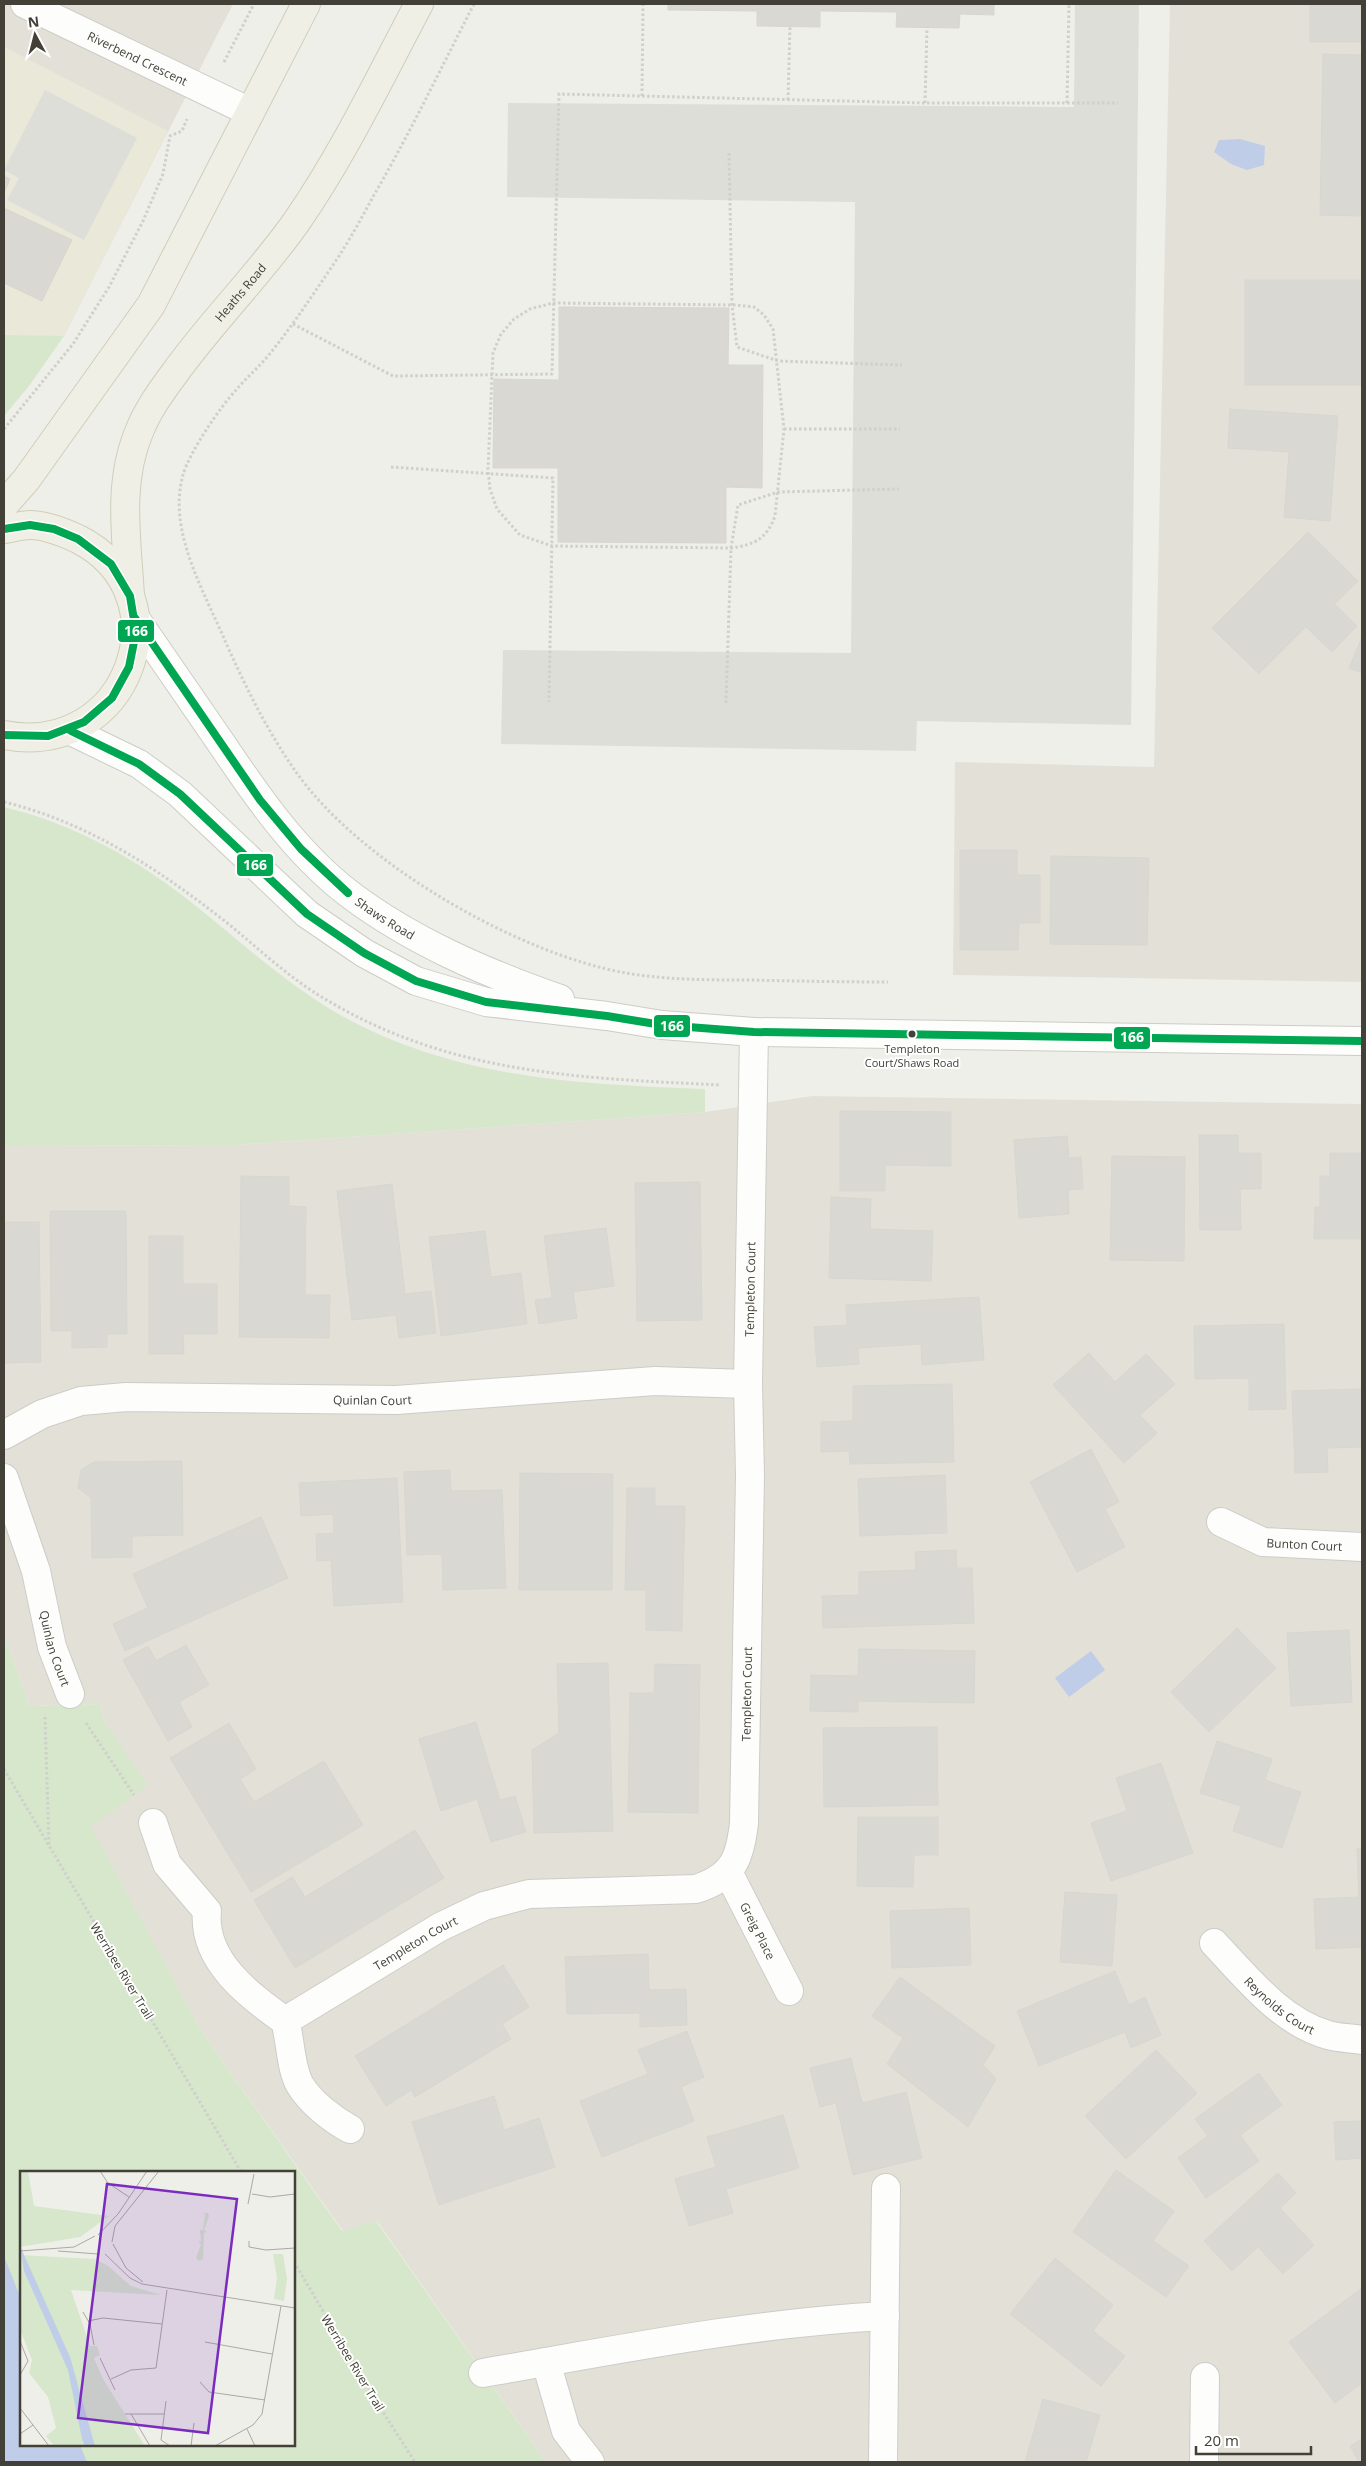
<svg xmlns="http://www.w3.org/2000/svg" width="1366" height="2466" font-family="'Open Sans',sans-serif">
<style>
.residential{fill:#e3e1d7}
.education{fill:#e9e8d9}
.green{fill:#d6e7cc;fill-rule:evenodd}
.parking{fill:#deded9}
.water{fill:#bfcde8}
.building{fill:#d9d8d2;stroke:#d7d6cf}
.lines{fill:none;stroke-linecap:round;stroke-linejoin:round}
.minor-casing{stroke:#cdccc7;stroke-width:30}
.major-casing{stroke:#cfceb9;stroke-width:30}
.path{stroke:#cfcfcb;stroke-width:3;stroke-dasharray:2.5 2.5;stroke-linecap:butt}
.minor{stroke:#fdfdfc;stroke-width:28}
.major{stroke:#efefe5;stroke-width:28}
.bus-1-casing{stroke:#fff;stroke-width:11}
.bus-1{stroke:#00a651;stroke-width:8}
.bus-dot{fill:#434137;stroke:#fff;stroke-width:2}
.labels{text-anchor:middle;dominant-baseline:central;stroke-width:4;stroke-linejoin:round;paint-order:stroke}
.bus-label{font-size:11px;fill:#434137;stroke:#fff}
.street-label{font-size:12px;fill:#434137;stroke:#fff}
.inset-road{fill:none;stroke:#aaa9a2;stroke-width:1}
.view{fill:#7b2cbf;fill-opacity:0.15;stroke:#7b2cbf;stroke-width:2.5}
.inset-edge{fill:none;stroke:#434137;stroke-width:2.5}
.line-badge{stroke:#fff;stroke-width:2}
.badge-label{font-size:14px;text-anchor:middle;font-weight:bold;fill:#fff}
</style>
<rect width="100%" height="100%" fill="#efefe9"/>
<!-- residential -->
<g class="residential">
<path d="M 4,4 L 233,4 L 64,336 L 4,335 Z"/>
<path d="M 1170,4 L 1362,4 L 1362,982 L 953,975 L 955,762 L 1154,767 Z"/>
<path d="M 812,1096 L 1362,1104 L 1362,2462 L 546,2462 L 377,2221 L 343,2231 L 203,2034 L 90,1827 L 147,1785 L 104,1720 L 100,1704 L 29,1706 L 4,1634 L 4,1146 L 233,1145 L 705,1112 Z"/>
</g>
<!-- education -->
<path class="education" d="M 4,47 L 168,131 L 64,336 L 4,335 Z"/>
<!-- green -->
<g class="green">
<path d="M 4,335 L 64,336 L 29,386 L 4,416 Z"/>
<path d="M 4,807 C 75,824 139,860 196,906 C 243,944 289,986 342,1016 C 457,1079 577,1084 705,1089 L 705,1112 L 233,1145 L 4,1146 Z"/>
<path d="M 4,1634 L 29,1706 L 100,1704 L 104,1720 L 148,1785 L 91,1827 L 203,2034 L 342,2231 L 376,2221 L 546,2462 L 4,2462 ZM 21,2172 L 294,2172 L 294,2445 L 21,2445 Z"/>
</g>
<!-- parking -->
<g class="parking">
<path d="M 1075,4 L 1139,4 L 1131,725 L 917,721 L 916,751 L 501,744 L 503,650 L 851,653 L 855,202 L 507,197 L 508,103 L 1074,107 Z"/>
<path d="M 45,90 L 137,138 L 84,240 L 7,200 L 19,178 L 4,170 Z"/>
</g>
<!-- water -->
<g class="water">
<path d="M 1240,139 L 1265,146 L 1264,165 L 1247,170 L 1231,164 L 1214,152 L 1219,140 Z"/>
<path d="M 1091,1651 L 1105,1670 L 1069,1697 L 1055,1678 Z"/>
<path d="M 4,2256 L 21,2299 L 21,2445 L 80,2445 L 87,2462 L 4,2462 Z"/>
</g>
<!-- building -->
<g class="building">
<path d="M 668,4 L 994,4 L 994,15 L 960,14 L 959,28 L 896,27 L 897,12 L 820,11 L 820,27 L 757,26 L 757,11 L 668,10 Z"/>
<rect x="1310" y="4" width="52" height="38"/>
<path d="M 1323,54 L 1362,55 L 1362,216 L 1320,215 Z"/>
<path d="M 4,176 L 10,179 L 4,193 Z"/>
<path d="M 4,208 L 72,240 L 42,301 L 4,283 Z"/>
<rect x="1245" y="280" width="117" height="105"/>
<path d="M 559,307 L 729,308 L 728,365 L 763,365 L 762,488 L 726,487 L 726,543 L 558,542 L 558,468 L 493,468 L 494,379 L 559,380 Z"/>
<path d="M 1230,409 L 1338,416 L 1330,521 L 1284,517 L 1289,452 L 1228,448 Z"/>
<path d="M 1308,532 L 1358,581 L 1335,604 L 1357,626 L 1332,652 L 1306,627 L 1259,674 L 1212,628 Z"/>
<path d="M 1362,637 L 1362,673 L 1349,668 Z"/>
<path d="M 960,850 L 1017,850 L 1017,875 L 1040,875 L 1040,923 L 1019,923 L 1018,950 L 960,950 Z"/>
<path d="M 1051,856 L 1149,858 L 1147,945 L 1050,944 Z"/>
<path d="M 840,1111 L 951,1112 L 951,1166 L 885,1165 L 885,1191 L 840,1191 Z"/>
<path d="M 1199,1135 L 1238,1135 L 1238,1153 L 1261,1153 L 1261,1189 L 1240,1189 L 1241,1230 L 1200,1230 Z"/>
<path d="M 1067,1136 L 1069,1158 L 1081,1157 L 1083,1189 L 1068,1190 L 1069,1214 L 1019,1218 L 1014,1140 Z"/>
<path d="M 1330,1153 L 1362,1153 L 1362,1239 L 1314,1239 L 1315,1207 L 1320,1207 L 1320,1176 L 1330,1176 Z"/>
<path d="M 1112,1156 L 1185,1157 L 1184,1261 L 1110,1260 Z"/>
<path d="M 241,1176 L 289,1177 L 289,1206 L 306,1207 L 305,1295 L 330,1295 L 329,1338 L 239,1337 Z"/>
<path d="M 700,1182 L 702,1320 L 637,1321 L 635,1183 Z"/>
<path d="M 392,1184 L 405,1294 L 431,1291 L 436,1333 L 399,1338 L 396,1315 L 352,1320 L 337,1191 Z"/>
<path d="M 831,1197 L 871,1199 L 870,1229 L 933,1231 L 931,1281 L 829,1278 Z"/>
<path d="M 50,1211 L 126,1211 L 127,1334 L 107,1334 L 107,1347 L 72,1348 L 72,1331 L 51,1331 Z"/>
<path d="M 4,1222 L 39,1222 L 41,1362 L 4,1363 Z"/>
<path d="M 606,1228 L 614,1286 L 573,1292 L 577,1318 L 539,1324 L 535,1300 L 552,1298 L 544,1236 Z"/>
<path d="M 485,1231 L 491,1277 L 521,1273 L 527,1324 L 441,1336 L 429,1237 Z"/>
<path d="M 149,1236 L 183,1236 L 183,1284 L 217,1284 L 217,1334 L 183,1334 L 184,1354 L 149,1354 Z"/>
<path d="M 979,1297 L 984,1360 L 922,1365 L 921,1344 L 858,1348 L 859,1364 L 817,1367 L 814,1327 L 847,1325 L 846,1305 Z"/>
<path d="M 1284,1324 L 1286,1409 L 1249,1410 L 1249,1378 L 1195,1379 L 1194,1326 Z"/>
<path d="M 1089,1353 L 1115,1382 L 1146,1354 L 1175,1384 L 1140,1415 L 1157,1433 L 1124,1463 L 1053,1385 Z"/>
<path d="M 952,1384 L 954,1462 L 850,1464 L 849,1451 L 821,1452 L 821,1422 L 853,1421 L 853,1386 Z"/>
<path d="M 1362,1389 L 1362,1447 L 1327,1448 L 1328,1472 L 1295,1473 L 1292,1391 Z"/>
<path d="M 1091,1449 L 1119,1502 L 1105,1509 L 1125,1547 L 1077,1572 L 1030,1482 Z"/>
<path d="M 182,1461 L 183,1535 L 132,1536 L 132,1557 L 92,1558 L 91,1498 L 78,1488 L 81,1470 L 94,1462 Z"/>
<path d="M 450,1470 L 451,1491 L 502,1490 L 506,1588 L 443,1590 L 442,1554 L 407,1555 L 404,1472 Z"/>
<path d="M 520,1473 L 613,1474 L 612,1590 L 519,1590 Z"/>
<path d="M 945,1475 L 947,1533 L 860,1536 L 858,1479 Z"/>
<path d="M 397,1478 L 403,1602 L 334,1606 L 331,1560 L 317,1561 L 316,1534 L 334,1533 L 333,1514 L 301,1516 L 299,1483 Z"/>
<path d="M 627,1488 L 655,1488 L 655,1506 L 685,1506 L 682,1631 L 646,1630 L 646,1590 L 625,1590 Z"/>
<path d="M 261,1517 L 288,1578 L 125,1651 L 113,1624 L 148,1608 L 133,1574 Z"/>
<path d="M 956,1550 L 957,1568 L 972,1568 L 974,1623 L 823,1628 L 822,1596 L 859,1595 L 859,1572 L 916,1570 L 915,1552 Z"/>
<path d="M 1237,1628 L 1276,1668 L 1209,1732 L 1171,1692 Z"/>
<path d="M 1349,1630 L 1352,1702 L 1291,1706 L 1287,1633 Z"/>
<path d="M 186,1645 L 209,1685 L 179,1702 L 192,1727 L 168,1741 L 123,1660 L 148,1646 L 156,1661 Z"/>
<path d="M 859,1649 L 975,1651 L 974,1703 L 858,1701 L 858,1712 L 810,1711 L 811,1675 L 858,1676 Z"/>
<path d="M 608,1663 L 613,1831 L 534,1833 L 532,1750 L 559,1733 L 557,1664 Z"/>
<path d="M 655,1664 L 700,1665 L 698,1813 L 628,1812 L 630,1693 L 654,1693 Z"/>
<path d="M 476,1722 L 500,1800 L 515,1796 L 526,1832 L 491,1842 L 477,1799 L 441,1811 L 419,1739 Z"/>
<path d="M 229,1723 L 256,1769 L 240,1779 L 254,1802 L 324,1761 L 363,1825 L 251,1892 L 170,1758 Z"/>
<path d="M 937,1727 L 938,1805 L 824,1807 L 823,1728 Z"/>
<path d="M 1217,1741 L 1272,1759 L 1265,1780 L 1301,1792 L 1282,1848 L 1233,1831 L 1241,1806 L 1200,1793 Z"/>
<path d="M 1161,1763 L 1193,1853 L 1111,1881 L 1091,1823 L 1127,1811 L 1116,1778 Z"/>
<path d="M 858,1817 L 938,1817 L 938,1855 L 914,1855 L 913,1887 L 857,1886 Z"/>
<path d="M 415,1830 L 444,1878 L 295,1968 L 254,1900 L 292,1877 L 305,1897 Z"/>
<path d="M 1357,1849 L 1362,1849 L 1362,1947 L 1316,1949 L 1314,1899 L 1359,1897 Z"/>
<path d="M 1065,1892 L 1117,1895 L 1112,1966 L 1060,1962 Z"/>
<path d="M 969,1908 L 971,1965 L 892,1968 L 890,1911 Z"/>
<path d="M 648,1954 L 649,1990 L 686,1989 L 687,2025 L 640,2027 L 640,2013 L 567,2014 L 565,1957 Z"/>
<path d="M 503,1965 L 529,2007 L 502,2024 L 511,2039 L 415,2097 L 411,2090 L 386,2106 L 355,2056 Z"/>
<path d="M 1115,1971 L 1129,2005 L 1145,1997 L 1161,2035 L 1131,2048 L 1125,2032 L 1039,2066 L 1017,2011 Z"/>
<path d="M 900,1977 L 995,2046 L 983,2065 L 996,2079 L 968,2127 L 887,2064 L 903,2038 L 872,2016 Z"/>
<path d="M 687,2031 L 704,2077 L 681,2087 L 694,2121 L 602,2157 L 580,2101 L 648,2074 L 638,2050 Z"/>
<path d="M 1156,2050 L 1197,2093 L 1126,2159 L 1085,2116 Z"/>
<path d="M 851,2058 L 862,2103 L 906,2092 L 922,2158 L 853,2175 L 836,2103 L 820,2107 L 810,2068 Z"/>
<path d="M 1259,2073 L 1282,2105 L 1240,2135 L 1259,2161 L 1206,2198 L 1178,2158 L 1208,2136 L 1195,2119 Z"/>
<path d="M 494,2096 L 504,2130 L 539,2118 L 555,2167 L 439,2205 L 412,2122 Z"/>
<path d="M 783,2115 L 799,2168 L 726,2189 L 733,2213 L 689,2226 L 675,2179 L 716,2167 L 707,2137 Z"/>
<path d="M 1362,2121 L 1362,2158 L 1336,2160 L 1334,2122 Z"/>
<path d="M 1116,2170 L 1174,2211 L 1153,2241 L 1189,2266 L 1166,2297 L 1073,2232 Z"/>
<path d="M 1278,2173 L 1296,2193 L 1280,2208 L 1314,2245 L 1283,2274 L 1258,2247 L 1232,2271 L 1204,2241 Z"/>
<path d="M 1055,2258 L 1113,2305 L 1093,2331 L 1125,2356 L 1101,2386 L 1010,2314 Z"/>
<path d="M 1362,2288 L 1362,2383 L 1335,2403 L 1289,2342 Z"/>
<path d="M 1043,2399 L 1100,2415 L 1086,2462 L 1025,2462 Z"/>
<path d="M 1362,2439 L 1362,2462 L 1359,2462 L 1350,2446 Z"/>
</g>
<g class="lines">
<defs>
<g id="minor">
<path id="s1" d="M 25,4 L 250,112"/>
<path id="s2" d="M 135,618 C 163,659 191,699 219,740 C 256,795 295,852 348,893 C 411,941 486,973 560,999"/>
<path d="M 71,731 L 139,764 L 180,794 L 307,914 L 364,953 L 416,981 L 486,1002 L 607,1016 L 662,1025 L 754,1032 L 1362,1041"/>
<path id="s3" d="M 4,1435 L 42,1414 L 81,1401 L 126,1397 L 396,1400 L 655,1381 L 748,1384"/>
<path id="s4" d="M 4,1478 L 36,1571 L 52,1647 L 70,1694"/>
<path id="s5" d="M 1221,1522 L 1263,1542 L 1362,1547"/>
<path d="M 153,1823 L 167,1864 L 207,1911 C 202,1961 249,1995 285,2021 C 291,2041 290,2067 300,2085 C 311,2103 332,2119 350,2129"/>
<path id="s6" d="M 728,1872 L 789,1991"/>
<path id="s7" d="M 1214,1943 C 1246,1977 1281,2022 1328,2035 C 1338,2038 1351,2038 1362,2040"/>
<path id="s8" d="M 285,2021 L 440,1927 L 484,1906 L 529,1894 L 696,1889 C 733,1877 740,1859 744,1823 L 750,1475 L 748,1384 L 754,1032"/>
<path d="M 546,2362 L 566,2431 L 590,2462"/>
<path d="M 483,2373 C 617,2350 749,2323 885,2316"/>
<path d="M 883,2462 L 886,2188"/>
<path d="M 1204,2462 L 1205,2377"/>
</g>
<g id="major">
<path d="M 4,505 L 26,480 L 151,305 L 306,4"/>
<path d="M 4,529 C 12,528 22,525 30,525 C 46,525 63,532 78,539 C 187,594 130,759 4,735"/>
<path id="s9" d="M 130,596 C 127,541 117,484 139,432 C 147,411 160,393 174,374 C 212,321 259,275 297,221 C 344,153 380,77 419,4"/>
</g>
</defs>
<!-- minor casing -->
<use href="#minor" class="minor-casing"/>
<!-- major casing -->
<use href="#major" class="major-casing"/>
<!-- path -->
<g class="path">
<path d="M 474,4 C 441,68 410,133 374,195 C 363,215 352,236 339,256 C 316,290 294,324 268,356 C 258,368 246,378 236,390 C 220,407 189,453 183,475 C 167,531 205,593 226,643 C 246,688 268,732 296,772 C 360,863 518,954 626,973 C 667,980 708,980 749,980 C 796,981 842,982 888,982"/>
<path d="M 224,62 L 254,4"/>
<path d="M 642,96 L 643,4"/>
<path d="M 788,100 L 790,26"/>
<path d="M 925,103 L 927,27"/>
<path d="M 1067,103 L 1069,4"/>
<path d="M 729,153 L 732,305 L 737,347 L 778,361 L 902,365"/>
<path d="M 553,303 L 736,305 L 754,307 L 764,315 L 773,329 L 784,429 L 775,516 C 767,538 755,545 731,548 L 552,546 L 520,535 L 497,509 L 490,489 L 488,469 L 493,353 L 501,334 L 514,319 L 530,309 Z"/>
<path d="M 293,324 L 393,376 L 552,374 L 559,94 L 925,103 L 1118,103"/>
<path d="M 4,429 L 73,344 L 109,287 L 143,221 L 163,174 L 170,136 L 182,131 L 187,119"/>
<path d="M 784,429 L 900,429"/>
<path d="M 391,467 L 553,478 L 549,702"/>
<path d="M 726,703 L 731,548 L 738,505 L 778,492 L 899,489"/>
<path d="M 4,802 C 90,823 163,872 231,926 C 261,951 291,979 325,999 C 450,1074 578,1078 719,1085"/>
<path d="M 45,1717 L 49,1846"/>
<path d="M 86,1723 L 134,1795"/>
<path d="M 4,1769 L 241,2172"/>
<path d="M 294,2262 L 381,2409 L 415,2462"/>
</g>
<!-- minor -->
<use href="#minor" class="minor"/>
<!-- major -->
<use href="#major" class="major"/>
<defs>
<g id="bus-1">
<path d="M 4,529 L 30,525 L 54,529 L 78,539 L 111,564 L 130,596 L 136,632 L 129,667 L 112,698 L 84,722 L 48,736 L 4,735"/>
<path d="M 135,618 L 260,800 L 301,849 L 348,893"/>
<path d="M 71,731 L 139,764 L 180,794 L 307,914 L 364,953 L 416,981 L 486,1002 L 607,1016 L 662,1025 L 754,1032 L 1362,1041"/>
</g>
</defs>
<!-- bus-1 casing -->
<use href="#bus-1" class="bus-1-casing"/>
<!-- bus-1 -->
<use href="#bus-1" class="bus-1"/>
</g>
<!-- markers -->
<circle class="bus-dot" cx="912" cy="1034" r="4.5"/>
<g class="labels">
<!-- bus labels -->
<g class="bus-label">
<text x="912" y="1048">Templeton<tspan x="912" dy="14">Court/Shaws Road</tspan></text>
</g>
<!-- street labels -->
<g class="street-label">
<text stroke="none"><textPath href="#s1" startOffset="125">Riverbend Crescent</textPath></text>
<text stroke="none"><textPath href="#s9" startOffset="339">Heaths Road</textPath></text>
<text stroke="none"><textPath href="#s2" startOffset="394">Shaws Road</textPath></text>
<text stroke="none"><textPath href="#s8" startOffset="1066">Templeton Court</textPath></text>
<text stroke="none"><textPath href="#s3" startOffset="376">Quinlan Court</textPath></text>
<text stroke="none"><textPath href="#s5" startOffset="88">Bunton Court</textPath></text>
<text stroke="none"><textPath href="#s4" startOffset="178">Quinlan Court</textPath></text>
<text stroke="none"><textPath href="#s8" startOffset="661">Templeton Court</textPath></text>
<text stroke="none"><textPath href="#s6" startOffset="66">Greig Place</textPath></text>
<text stroke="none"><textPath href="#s8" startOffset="152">Templeton Court</textPath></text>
<text transform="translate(122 1971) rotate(59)">Werribee River Trail</text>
<text stroke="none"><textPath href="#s7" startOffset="91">Reynolds Court</textPath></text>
<text transform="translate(353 2363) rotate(59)">Werribee River Trail</text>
</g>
</g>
<!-- overview -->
<g transform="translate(20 2171)">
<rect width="275" height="275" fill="#efefe9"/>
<path d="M 0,0 L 8,0 L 14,35 L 89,45 L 60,66 L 0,76 ZM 182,42 L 188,42 L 189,45 L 184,59 L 187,61 L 184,62 L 183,88 L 179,90 L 176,87 L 181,73 L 178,70 L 181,70 L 180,59 L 183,59 L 185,43 ZM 263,83 L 267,108 L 264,130 L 254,128 L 257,107 L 253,83 ZM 0,84 L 75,88 L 88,95 L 111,115 L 141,124 L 51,119 L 70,175 L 77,175 L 80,184 L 74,187 L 83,208 L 125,275 L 34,275 L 26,265 L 36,257 L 28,226 L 9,202 L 12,189 L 0,158 Z" fill="#d6e7cc"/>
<path d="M 0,75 L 50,186 L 75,275 L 65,275 L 62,268 L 48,199 L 4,100 Z" fill="#bfcde8"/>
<path class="inset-road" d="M 80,0 L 88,12 L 109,26M 232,23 L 250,26 L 275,23M 228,33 L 234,3M 78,64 L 98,43 L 127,0M 229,70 L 229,76 L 246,79 L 275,77M 92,71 L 95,55 L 139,0M 93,73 L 106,97 L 123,111M 0,80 L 54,76 L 75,65M 38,80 L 78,83M 85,83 L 110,107 L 122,113 L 275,137M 63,141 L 70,153 L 74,174M 68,150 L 83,147 L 142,153M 0,170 L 8,190 L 0,204M 185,171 L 252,183M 80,187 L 95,219M 91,208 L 111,199 L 136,197 L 147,119M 180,211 L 189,221 L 245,229M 146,230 L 141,269 L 150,275M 0,237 L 29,275M 105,243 L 144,243M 111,243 L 130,275M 227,258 L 235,275M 0,263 L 13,254M 171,275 L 174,252M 195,275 L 233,254 L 242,243 L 261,135"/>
<path class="view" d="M 87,13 L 217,28 L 188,262 L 58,247 Z"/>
<rect width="275" height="275" class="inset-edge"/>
</g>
<g class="line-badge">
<rect x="117" y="619" width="38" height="24" rx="5" fill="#00a651"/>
<rect x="236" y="853" width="38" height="24" rx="5" fill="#00a651"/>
<rect x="653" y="1014" width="38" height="24" rx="5" fill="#00a651"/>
<rect x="1113" y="1026" width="38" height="24" rx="5" fill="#00a651"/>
</g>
<g class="badge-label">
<text x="136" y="636">166</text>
<text x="255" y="870">166</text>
<text x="672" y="1031">166</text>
<text x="1132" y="1042">166</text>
</g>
<!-- border -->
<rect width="1366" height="2466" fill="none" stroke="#434137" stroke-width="10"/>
<!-- north arrow -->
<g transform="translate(35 35) rotate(353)" stroke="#ffffff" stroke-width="4" paint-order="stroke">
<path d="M0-4L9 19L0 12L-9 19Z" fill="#434137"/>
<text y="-8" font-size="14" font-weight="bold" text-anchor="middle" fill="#434137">N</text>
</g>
<!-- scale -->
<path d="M1196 2446v8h115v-8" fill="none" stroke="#434137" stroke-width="2.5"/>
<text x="1204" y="2446" font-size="15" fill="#434137" stroke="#ffffff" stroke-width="4" paint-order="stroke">20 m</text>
</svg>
